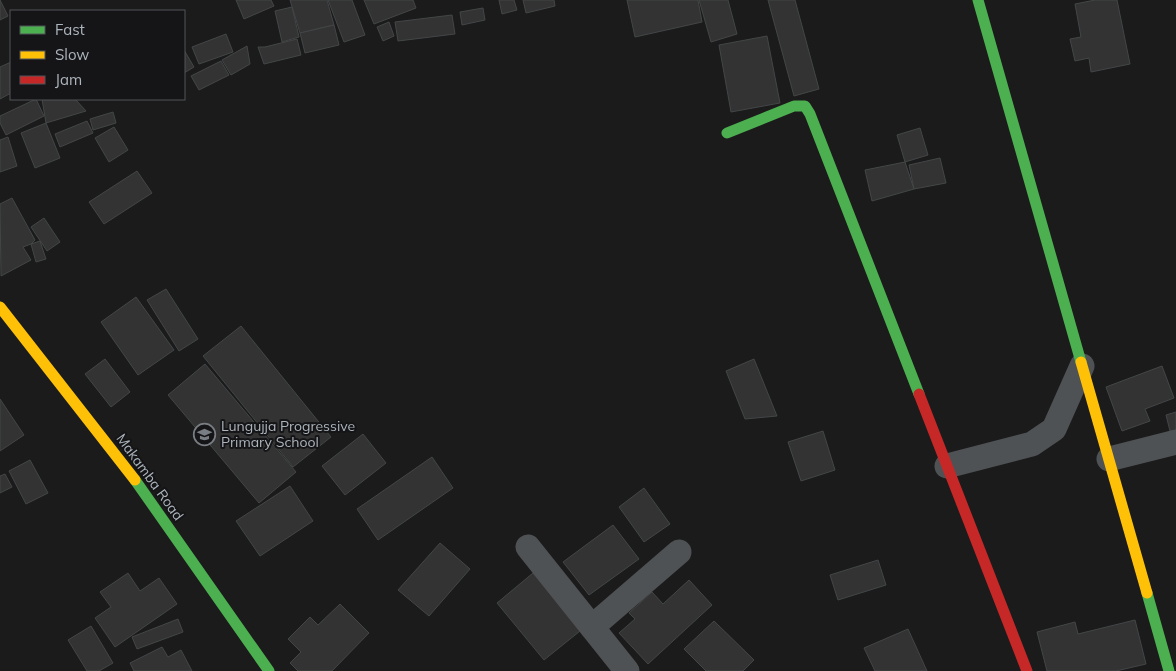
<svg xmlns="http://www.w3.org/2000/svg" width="1176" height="671" font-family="Mulish,sans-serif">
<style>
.building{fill:#333;stroke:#434647}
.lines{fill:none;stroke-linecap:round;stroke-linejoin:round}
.street{stroke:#4f5254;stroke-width:25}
.fast{stroke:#4caf50;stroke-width:11}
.slow{stroke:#ffc107;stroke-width:11}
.jam{stroke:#c62828;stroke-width:11}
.labels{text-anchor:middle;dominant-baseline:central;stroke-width:4;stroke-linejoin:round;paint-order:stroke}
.poi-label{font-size:14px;fill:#acb4bc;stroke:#151517;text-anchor:start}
.street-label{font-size:14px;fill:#acb4bc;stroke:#151517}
</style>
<rect width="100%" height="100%" fill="#1b1b1b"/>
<!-- building -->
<g class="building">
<path d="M 0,0 L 8,16 L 0,20 Z"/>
<path d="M 236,0 L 271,0 L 274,6 L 244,19 Z"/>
<path d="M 290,0 L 327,0 L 334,25 L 300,33 Z"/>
<path d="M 328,0 L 352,0 L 365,35 L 344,42 Z"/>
<path d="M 364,0 L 413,0 L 416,8 L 374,24 Z"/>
<path d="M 499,0 L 514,0 L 517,10 L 502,14 Z"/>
<path d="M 523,0 L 554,0 L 555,6 L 526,13 Z"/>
<path d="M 627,0 L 698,0 L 702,22 L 635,37 Z"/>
<path d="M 699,0 L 728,0 L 737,34 L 711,42 Z"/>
<path d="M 768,0 L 795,0 L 819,89 L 794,96 Z"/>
<path d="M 1095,0 L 1117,0 L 1130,64 L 1091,72 L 1089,58 L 1075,61 L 1070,39 L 1081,37 L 1075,4 Z"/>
<path d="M 292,7 L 299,37 L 282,42 L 275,11 Z"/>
<path d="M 483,8 L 485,20 L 462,25 L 460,12 Z"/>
<path d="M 452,15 L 455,34 L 398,41 L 395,22 Z"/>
<path d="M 389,22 L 394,36 L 383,41 L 377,27 Z"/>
<path d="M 334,25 L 339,45 L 305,53 L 300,33 Z"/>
<path d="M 226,34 L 233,52 L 199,64 L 192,47 Z"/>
<path d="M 767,36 L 780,103 L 731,112 L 719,45 Z"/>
<path d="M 297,39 L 301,55 L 264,64 L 258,47 L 265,47 Z"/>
<path d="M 247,46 L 250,64 L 231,75 L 222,60 Z"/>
<path d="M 184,50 L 194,67 L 184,73 Z"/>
<path d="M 221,61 L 229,75 L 199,90 L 191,76 Z"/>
<path d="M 11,62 L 11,93 L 0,99 L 0,67 Z"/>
<path d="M 36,99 L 44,116 L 6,135 L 0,123 L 0,116 Z"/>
<path d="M 42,99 L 75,99 L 86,111 L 46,123 Z"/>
<path d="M 113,112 L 116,123 L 93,130 L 90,119 Z"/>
<path d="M 87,121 L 93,133 L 60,147 L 55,134 Z"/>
<path d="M 46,123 L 60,158 L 35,168 L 21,133 Z"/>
<path d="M 114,127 L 128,150 L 109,162 L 95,138 Z"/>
<path d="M 920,128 L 928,155 L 905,162 L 897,135 Z"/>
<path d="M 8,137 L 17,166 L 0,172 L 0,140 Z"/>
<path d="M 940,158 L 946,183 L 914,189 L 909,165 Z"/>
<path d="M 905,162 L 914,189 L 872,201 L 865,170 Z"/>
<path d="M 137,171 L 152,193 L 104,224 L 89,202 Z"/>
<path d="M 12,198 L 35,240 L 31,244 L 23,247 L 31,260 L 1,276 L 0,204 Z"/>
<path d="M 44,218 L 60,242 L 47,251 L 31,227 Z"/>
<path d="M 40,241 L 46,259 L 36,262 L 31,244 Z"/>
<path d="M 166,289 L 198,339 L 179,351 L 147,300 Z"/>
<path d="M 136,297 L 174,350 L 138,375 L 101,322 Z"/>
<path d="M 241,326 L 331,437 L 293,467 L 203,356 Z"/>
<path d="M 105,359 L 130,392 L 111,407 L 85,374 Z"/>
<path d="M 754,359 L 777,416 L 745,419 L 726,371 Z"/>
<path d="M 205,364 L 296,472 L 259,503 L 168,395 Z"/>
<path d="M 1162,366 L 1174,398 L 1145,409 L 1150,421 L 1122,431 L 1106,387 Z"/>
<path d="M 0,399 L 24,435 L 0,451 Z"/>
<path d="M 1176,412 L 1176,430 L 1170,431 L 1166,415 Z"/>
<path d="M 823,431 L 835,470 L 801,481 L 788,442 Z"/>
<path d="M 363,434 L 386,463 L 345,495 L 322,466 Z"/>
<path d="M 432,457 L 453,488 L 378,540 L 357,509 Z"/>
<path d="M 30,460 L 48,493 L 26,504 L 9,471 Z"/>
<path d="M 5,474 L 12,487 L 0,493 L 0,476 Z"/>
<path d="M 290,486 L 313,521 L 260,556 L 236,521 Z"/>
<path d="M 644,488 L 670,524 L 644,542 L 619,507 Z"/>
<path d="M 613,525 L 639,559 L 589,595 L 563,562 Z"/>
<path d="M 440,543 L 470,569 L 429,616 L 398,590 Z"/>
<path d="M 878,560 L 886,585 L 838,600 L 830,575 Z"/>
<path d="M 128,573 L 140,591 L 159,578 L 177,604 L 115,647 L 95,618 L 111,607 L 100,592 Z"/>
<path d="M 533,573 L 580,631 L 544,660 L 497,603 Z"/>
<path d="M 689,580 L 712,605 L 648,664 L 619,633 L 635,619 L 629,613 L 652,592 L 663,604 Z"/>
<path d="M 340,604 L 369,633 L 332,671 L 298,671 L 290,663 L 301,652 L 288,639 L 310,617 L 318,625 Z"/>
<path d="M 178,619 L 183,632 L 137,649 L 132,637 Z"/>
<path d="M 1135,620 L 1146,664 L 1116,671 L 1047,671 L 1037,632 L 1075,622 L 1078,634 Z"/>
<path d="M 714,621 L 754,660 L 743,671 L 706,671 L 684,649 Z"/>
<path d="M 91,626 L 113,663 L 99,671 L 87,671 L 68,640 Z"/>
<path d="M 908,629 L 927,671 L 875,671 L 864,648 Z"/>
<path d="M 162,647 L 168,657 L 181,650 L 192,671 L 134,671 L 130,663 Z"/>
</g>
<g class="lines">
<!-- street -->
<g class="street">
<path d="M 1109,459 L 1176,442"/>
<path d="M 947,466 L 1032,444 L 1054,429 L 1082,366"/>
<path d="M 528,547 L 627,671"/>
<path d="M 592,627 L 679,552"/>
</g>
<!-- fast -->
<g class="fast">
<path d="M 978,0 L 1081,362"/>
<path d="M 727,133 L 794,106 L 805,106 L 810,114 L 919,394"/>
<path d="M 135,480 L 269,671"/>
<path d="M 1147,593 L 1169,671"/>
</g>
<!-- slow -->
<g class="slow">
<path d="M 0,307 L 135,480"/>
<path d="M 1081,362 L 1147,593"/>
</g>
<!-- jam -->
<path class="jam" d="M 919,394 L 1027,671"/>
</g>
<!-- icons -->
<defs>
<symbol id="school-ring" viewBox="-11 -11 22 22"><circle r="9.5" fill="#151517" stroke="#797e84" stroke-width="1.5"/><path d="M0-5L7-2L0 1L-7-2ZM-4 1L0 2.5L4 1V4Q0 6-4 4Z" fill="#797e84"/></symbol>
</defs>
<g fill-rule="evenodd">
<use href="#school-ring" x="192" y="422" width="25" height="25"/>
</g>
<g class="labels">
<!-- poi labels -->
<g class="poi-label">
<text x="221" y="426">Lungujja Progressive<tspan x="221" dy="16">Primary School</tspan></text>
</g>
<!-- street labels -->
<g class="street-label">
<text transform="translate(150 477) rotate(54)">Makamba Road</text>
</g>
</g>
<!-- legend -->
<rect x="10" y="10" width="175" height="90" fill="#151517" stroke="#515559"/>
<rect x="20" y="26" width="25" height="8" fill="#4caf50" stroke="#515559"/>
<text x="55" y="35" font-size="15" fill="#acb4bc">Fast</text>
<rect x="20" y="51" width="25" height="8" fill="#ffc107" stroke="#515559"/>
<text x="55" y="60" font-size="15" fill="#acb4bc">Slow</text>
<rect x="20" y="76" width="25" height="8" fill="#c62828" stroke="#515559"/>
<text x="55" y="85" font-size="15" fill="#acb4bc">Jam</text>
</svg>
